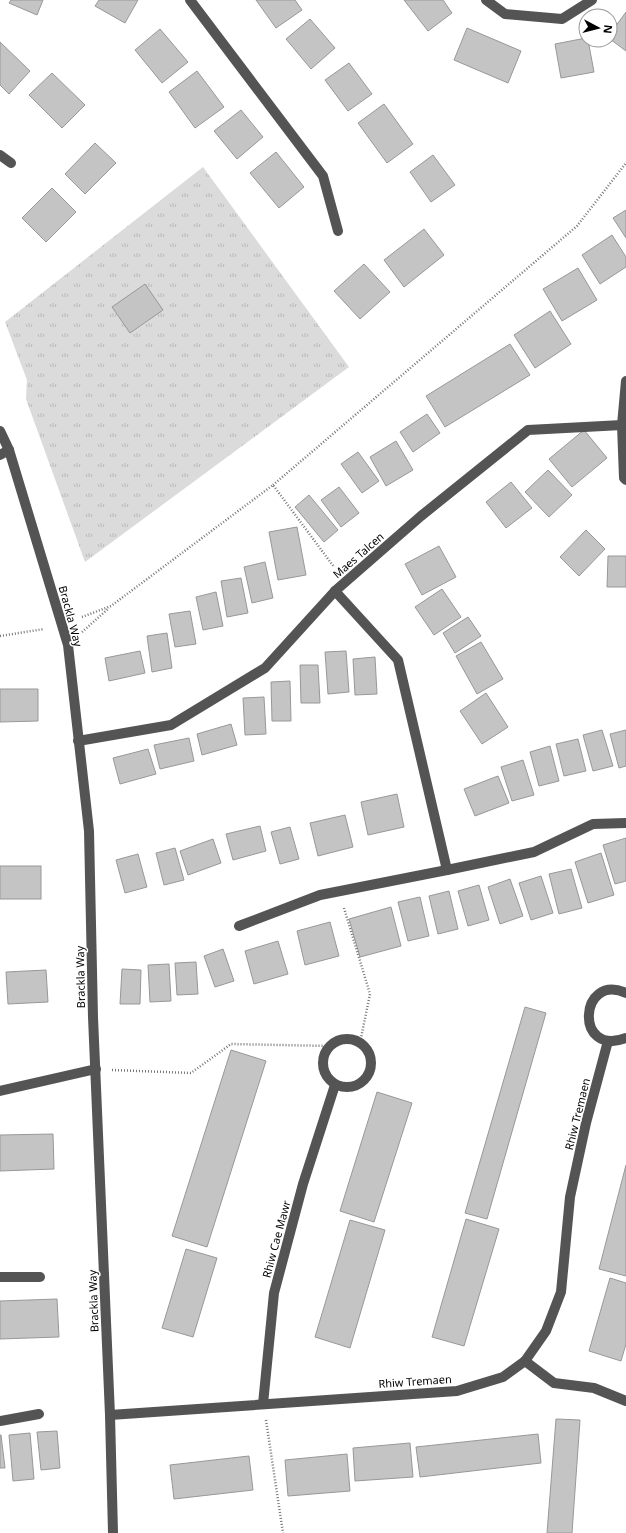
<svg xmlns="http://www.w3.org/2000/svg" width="626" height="1533" font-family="'Noto Sans',sans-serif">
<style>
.grass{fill:url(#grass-tufts)}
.building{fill:#c4c4c4;stroke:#989898}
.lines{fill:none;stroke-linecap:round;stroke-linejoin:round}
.path{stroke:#767676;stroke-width:2.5;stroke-dasharray:1 2;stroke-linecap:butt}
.minor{stroke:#545454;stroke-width:10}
.labels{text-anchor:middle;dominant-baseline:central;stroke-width:3;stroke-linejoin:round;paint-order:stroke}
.street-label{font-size:11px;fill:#000;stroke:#fff}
</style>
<defs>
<pattern id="grass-tufts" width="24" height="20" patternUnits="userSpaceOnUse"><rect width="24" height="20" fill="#dbdbdb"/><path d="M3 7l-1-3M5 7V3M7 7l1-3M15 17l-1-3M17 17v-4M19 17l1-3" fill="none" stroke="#bababa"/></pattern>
</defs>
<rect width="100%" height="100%" fill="#fff"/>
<!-- grass -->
<path class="grass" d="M 203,167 L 349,367 L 85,562 L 26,399 L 27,380 L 5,322 Z"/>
<!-- building -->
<g class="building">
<path d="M 11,0 L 43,0 L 37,15 L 9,3 Z"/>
<path d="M 99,0 L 138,0 L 125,23 L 95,6 Z"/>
<path d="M 256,0 L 295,0 L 302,10 L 276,28 Z"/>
<path d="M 404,0 L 443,0 L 452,13 L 428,31 Z"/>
<path d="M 626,12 L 626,51 L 610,39 L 610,34 Z"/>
<path d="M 310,19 L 335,48 L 311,69 L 286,39 Z"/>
<path d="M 467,28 L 521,51 L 508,83 L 454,60 Z"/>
<path d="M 160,29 L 188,62 L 162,83 L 135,50 Z"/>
<path d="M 586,38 L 586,40 L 588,40 L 594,72 L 561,78 L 555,44 Z"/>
<path d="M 0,42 L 30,71 L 9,94 L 0,85 Z"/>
<path d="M 349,63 L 372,94 L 348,111 L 325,80 Z"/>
<path d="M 197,71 L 224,107 L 195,128 L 169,92 Z"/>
<path d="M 52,73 L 85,105 L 62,128 L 29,95 Z"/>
<path d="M 384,104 L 413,144 L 387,163 L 358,123 Z"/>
<path d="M 241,110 L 263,137 L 237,159 L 214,131 Z"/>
<path d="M 95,143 L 116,163 L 85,194 L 65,174 Z"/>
<path d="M 276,152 L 304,187 L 279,208 L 250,173 Z"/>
<path d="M 433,155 L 455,185 L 431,202 L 410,172 Z"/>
<path d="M 52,188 L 76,212 L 46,242 L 22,218 Z"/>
<path d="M 626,210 L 626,238 L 613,218 Z"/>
<path d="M 424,229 L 444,255 L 404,287 L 384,260 Z"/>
<path d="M 612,235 L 626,257 L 626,267 L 600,284 L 582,255 Z"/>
<path d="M 364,264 L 390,292 L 360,319 L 334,291 Z"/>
<path d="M 578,268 L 597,300 L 562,321 L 543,289 Z"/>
<path d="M 145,284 L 163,310 L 130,333 L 112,307 Z"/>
<path d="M 550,311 L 571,344 L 535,368 L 514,335 Z"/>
<path d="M 510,344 L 530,375 L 445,427 L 426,396 Z"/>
<path d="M 427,414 L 440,433 L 413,452 L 400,432 Z"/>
<path d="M 584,430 L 607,458 L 572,487 L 549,459 Z"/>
<path d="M 396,441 L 413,470 L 386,486 L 370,457 Z"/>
<path d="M 358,452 L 379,481 L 362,493 L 341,464 Z"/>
<path d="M 548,470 L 572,495 L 549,517 L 525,492 Z"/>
<path d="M 511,482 L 532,508 L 506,528 L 486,502 Z"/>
<path d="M 339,487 L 359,513 L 341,527 L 321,500 Z"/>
<path d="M 309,495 L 338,530 L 324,542 L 295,507 Z"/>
<path d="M 297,527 L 306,575 L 278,580 L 269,532 Z"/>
<path d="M 586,530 L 605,549 L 579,576 L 560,557 Z"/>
<path d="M 439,546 L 456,577 L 422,595 L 405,564 Z"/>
<path d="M 608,556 L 626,556 L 626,587 L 607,587 Z"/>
<path d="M 265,562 L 273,598 L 252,603 L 244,567 Z"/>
<path d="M 241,578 L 248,613 L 227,617 L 221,581 Z"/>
<path d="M 442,589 L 461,617 L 434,635 L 415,607 Z"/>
<path d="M 216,592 L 223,626 L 203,630 L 196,597 Z"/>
<path d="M 190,611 L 196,644 L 175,647 L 169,614 Z"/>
<path d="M 468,617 L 481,636 L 455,653 L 443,633 Z"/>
<path d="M 167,633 L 172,668 L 152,672 L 147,636 Z"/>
<path d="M 481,642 L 503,679 L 477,694 L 456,656 Z"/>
<path d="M 140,651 L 145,673 L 109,681 L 105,658 Z"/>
<path d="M 346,651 L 349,692 L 328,694 L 325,652 Z"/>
<path d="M 375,657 L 377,694 L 355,695 L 353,659 Z"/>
<path d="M 300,665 L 318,665 L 320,703 L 301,703 Z"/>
<path d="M 290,681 L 291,721 L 272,721 L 271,682 Z"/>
<path d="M 0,689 L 38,689 L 38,721 L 0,722 Z"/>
<path d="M 486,693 L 508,727 L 482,744 L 460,711 Z"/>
<path d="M 264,697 L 266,734 L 245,735 L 243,698 Z"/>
<path d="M 231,724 L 237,745 L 202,755 L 197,734 Z"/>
<path d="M 602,730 L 613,766 L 593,771 L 583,735 Z"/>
<path d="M 626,730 L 626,766 L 619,768 L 610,734 Z"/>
<path d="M 189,738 L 194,761 L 160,769 L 154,745 Z"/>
<path d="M 578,739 L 586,771 L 564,776 L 556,744 Z"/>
<path d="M 550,746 L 559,781 L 539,786 L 530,752 Z"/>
<path d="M 148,749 L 156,774 L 120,784 L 113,758 Z"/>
<path d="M 523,760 L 534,795 L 512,801 L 501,767 Z"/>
<path d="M 498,776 L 509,803 L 475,816 L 464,789 Z"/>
<path d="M 397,794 L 404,827 L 368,835 L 361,802 Z"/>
<path d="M 345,815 L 353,847 L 318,856 L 310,823 Z"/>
<path d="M 260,826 L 266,851 L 233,860 L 226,834 Z"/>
<path d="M 290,827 L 299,859 L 280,864 L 271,832 Z"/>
<path d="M 626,838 L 626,881 L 615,884 L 603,845 Z"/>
<path d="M 213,839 L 221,863 L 188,875 L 180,851 Z"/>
<path d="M 175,848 L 184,880 L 164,885 L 156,853 Z"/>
<path d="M 601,853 L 614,895 L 588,903 L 575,862 Z"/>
<path d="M 138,854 L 147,887 L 125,893 L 116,860 Z"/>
<rect x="0" y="866" width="41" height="33"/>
<path d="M 571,869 L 582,908 L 559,914 L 549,874 Z"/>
<path d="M 541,876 L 553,913 L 531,920 L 519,883 Z"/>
<path d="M 510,879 L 523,916 L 500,924 L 488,887 Z"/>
<path d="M 479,885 L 489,920 L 468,926 L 458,891 Z"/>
<path d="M 449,891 L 458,929 L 438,934 L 429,896 Z"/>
<path d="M 420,897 L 429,936 L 408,941 L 398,902 Z"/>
<path d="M 391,907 L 401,946 L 360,957 L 349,919 Z"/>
<path d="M 330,922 L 339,956 L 305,965 L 297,931 Z"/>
<path d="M 278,941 L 288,974 L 254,984 L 245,951 Z"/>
<path d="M 223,949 L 234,981 L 215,987 L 204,956 Z"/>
<path d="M 196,962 L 198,994 L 177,995 L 175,963 Z"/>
<path d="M 169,964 L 171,1001 L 150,1002 L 148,965 Z"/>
<path d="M 122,969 L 141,970 L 140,1004 L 120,1004 Z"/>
<path d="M 46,970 L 48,1002 L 8,1004 L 6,972 Z"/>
<path d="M 525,1007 L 546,1013 L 487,1219 L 465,1213 Z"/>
<path d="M 231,1050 L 266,1061 L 207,1247 L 172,1236 Z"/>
<path d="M 377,1092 L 412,1103 L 374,1222 L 340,1211 Z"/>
<path d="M 53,1134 L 54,1169 L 0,1171 L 0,1135 Z"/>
<path d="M 626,1165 L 626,1276 L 599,1269 Z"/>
<path d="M 466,1219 L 499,1229 L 464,1346 L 432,1337 Z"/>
<path d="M 350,1220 L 385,1230 L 350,1348 L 315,1337 Z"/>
<path d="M 186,1249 L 217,1258 L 193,1337 L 162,1328 Z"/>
<path d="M 610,1278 L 626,1283 L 626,1344 L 621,1361 L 589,1351 Z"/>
<path d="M 57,1299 L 59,1337 L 0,1339 L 0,1301 Z"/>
<path d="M 556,1419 L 580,1420 L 572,1533 L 547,1533 Z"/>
<path d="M 57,1431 L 60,1468 L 41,1470 L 37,1432 Z"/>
<path d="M 30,1433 L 34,1479 L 13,1481 L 9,1435 Z"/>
<path d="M 538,1434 L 541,1463 L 420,1477 L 416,1447 Z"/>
<path d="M 0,1435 L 1,1435 L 5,1468 L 0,1468 Z"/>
<path d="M 410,1443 L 413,1477 L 355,1481 L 353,1448 Z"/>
<path d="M 347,1454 L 350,1491 L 288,1496 L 285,1460 Z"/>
<path d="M 249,1456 L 253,1490 L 174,1499 L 170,1465 Z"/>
</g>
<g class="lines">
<!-- path -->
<g class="path">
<path d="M 273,485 L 577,226 L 626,163"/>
<path d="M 82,617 L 111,606 L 273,485 L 334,567"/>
<path d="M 82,632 L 109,608"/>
<path d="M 0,636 L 44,629"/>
<path d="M 344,908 L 370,994 L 360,1043"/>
<path d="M 112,1070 L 191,1073 L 231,1044 L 329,1046"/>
<path d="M 266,1420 L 283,1533"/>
</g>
<!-- minor -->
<g class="minor">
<path d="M 190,0 L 323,176 L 338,231"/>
<path d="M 486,0 L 505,14 L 562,19 L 592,0"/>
<path d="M 0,155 L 11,163"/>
<path d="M 622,425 L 624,478 L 626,480"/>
<path d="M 0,431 L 9,450 L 68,645 L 89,831 L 93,1017 L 110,1415 L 113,1533"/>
<path d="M 0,455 L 9,450"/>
<path d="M 335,591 L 398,660 L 447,870 L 534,852 L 593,824 L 626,823"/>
<path d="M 78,741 L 171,725 L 265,668 L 335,591 L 421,516 L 528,430 L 622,425 L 626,381"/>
<path d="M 239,926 L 320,895 L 447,870"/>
<path d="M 626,993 C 579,972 574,1058 626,1038"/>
<circle cx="347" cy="1063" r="24"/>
<path d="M 0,1091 L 96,1069"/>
<path d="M 0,1277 L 40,1277"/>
<path d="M 525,1361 L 554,1383 L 594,1388 L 626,1401"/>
<path d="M 263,1404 L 274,1293 L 303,1184 L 335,1085"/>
<path d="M 110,1415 L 457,1391 L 503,1377 L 525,1361 L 546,1331 L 561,1292 L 570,1197 L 586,1123 L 608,1041"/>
<path d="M 0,1421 L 39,1414"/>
</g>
</g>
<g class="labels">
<!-- street labels -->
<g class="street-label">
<text transform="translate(358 555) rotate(-41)">Maes Talcen</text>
<text transform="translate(71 616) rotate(75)">Brackla Way</text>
<text transform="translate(80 977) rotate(-91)">Brackla Way</text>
<text transform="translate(577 1114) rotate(-76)">Rhiw Tremaen</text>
<text transform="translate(276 1239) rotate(-75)">Rhiw Cae Mawr</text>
<text transform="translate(93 1301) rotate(-92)">Brackla Way</text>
<text transform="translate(415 1381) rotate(-4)">Rhiw Tremaen</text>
</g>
</g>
<!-- north arrow -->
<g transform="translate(598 28) rotate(97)"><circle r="19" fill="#ffffff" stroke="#999999"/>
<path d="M0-3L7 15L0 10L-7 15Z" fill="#000000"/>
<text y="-6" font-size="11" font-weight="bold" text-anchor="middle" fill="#000000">N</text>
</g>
</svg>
